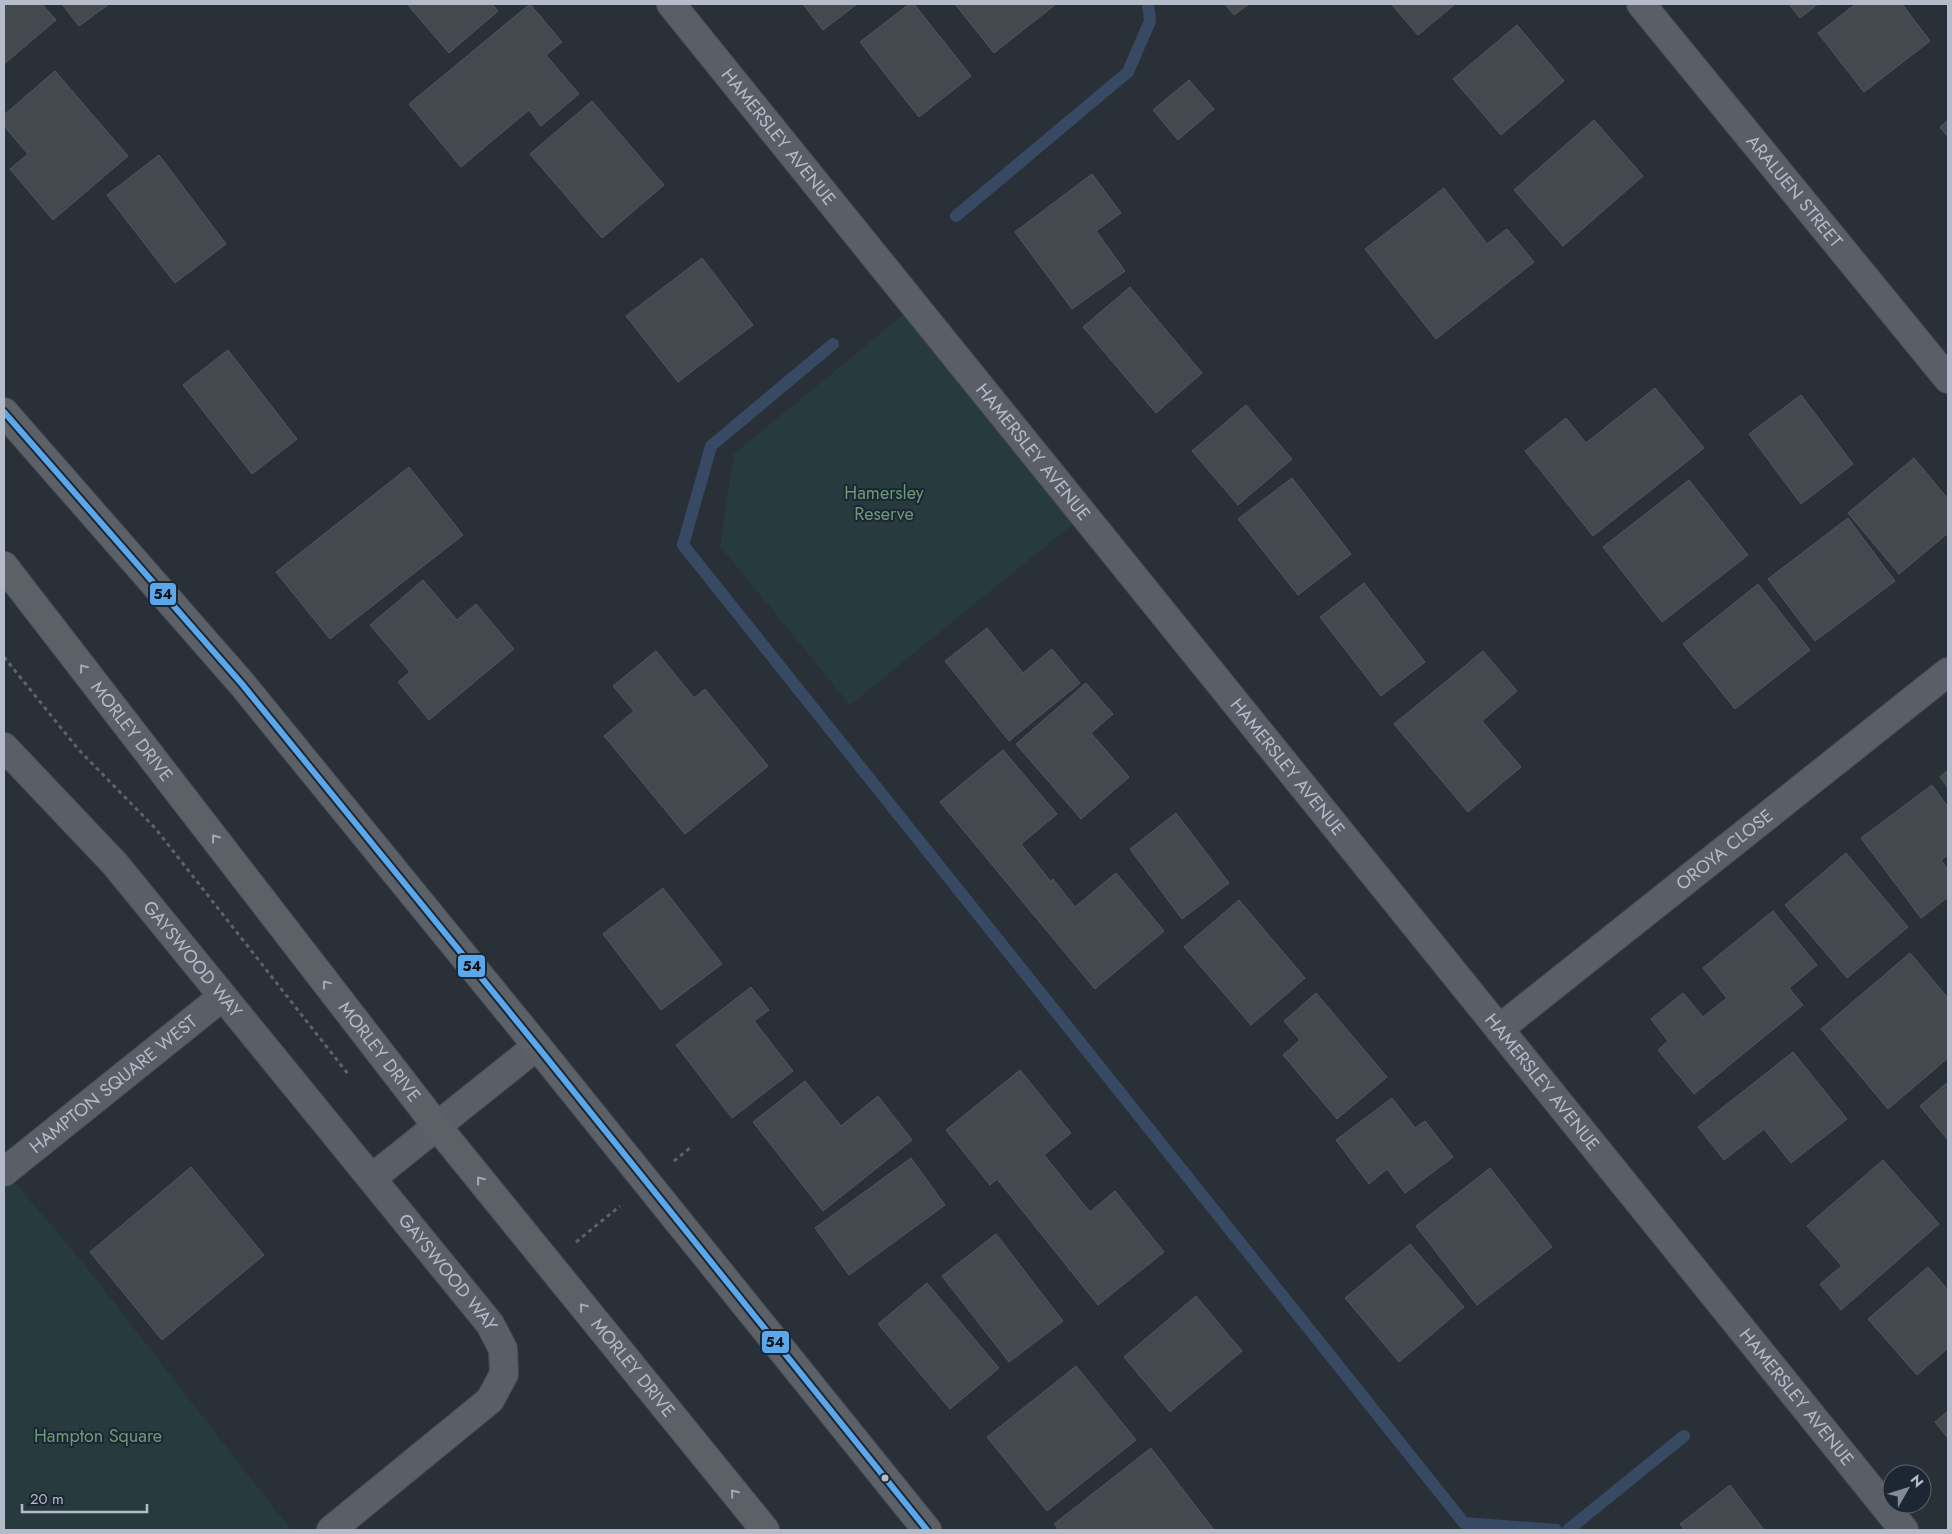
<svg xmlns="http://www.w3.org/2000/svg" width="1952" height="1534" font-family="Jost,sans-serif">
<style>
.green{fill:#273a3e}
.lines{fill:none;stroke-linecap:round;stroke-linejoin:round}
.stream{stroke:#384963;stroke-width:12}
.building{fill:#444950;stroke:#52575f}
.street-casing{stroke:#484c53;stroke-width:30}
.primary-casing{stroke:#484c55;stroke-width:30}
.path{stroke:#5d636a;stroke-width:3;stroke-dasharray:4 4;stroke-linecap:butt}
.street{stroke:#5a5e66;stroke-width:28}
.primary{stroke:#5c6168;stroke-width:28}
.bus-1-casing{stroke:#1d2633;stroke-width:10}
.bus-1{stroke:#5aa8eb;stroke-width:6}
.oneway{stroke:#a2aab6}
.bus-dot{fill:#b4bcc9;stroke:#1d2633;stroke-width:2}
.labels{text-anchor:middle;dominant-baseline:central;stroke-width:4;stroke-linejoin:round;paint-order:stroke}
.street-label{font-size:18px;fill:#b4bcc9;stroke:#1d2633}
.park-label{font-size:18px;fill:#6b9a76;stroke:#1d2633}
.line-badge{stroke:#1d2633;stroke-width:2}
.pale-badge-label{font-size:14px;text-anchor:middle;font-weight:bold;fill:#111}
</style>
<rect width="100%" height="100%" fill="#2a3038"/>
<!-- green -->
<g class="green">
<path d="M 915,305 L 1084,515 L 850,705 L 720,546 L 734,454 Z"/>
<path d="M 5,1171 L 80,1259 L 291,1530 L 4,1530 Z"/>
</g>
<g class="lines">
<!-- stream -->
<g class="stream">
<path d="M 956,216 L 1128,72 L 1150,21 L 1148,4"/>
<path d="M 833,344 L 711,446 L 683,545 L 1464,1523 L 1556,1530"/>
<path d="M 1568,1530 L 1684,1436"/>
</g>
</g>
<!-- building -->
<g class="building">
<path d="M 4,4 L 42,4 L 56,20 L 4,64 Z"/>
<path d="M 62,4 L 109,4 L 79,26 Z"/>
<path d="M 407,4 L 492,4 L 498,11 L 449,53 Z"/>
<path d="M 530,4 L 562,42 L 546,55 L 579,94 L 541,126 L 529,110 L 461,167 L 409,104 Z"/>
<path d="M 803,4 L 857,4 L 823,30 Z"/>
<path d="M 909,4 L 914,4 L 971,76 L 919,117 L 860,42 Z"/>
<path d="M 955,4 L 1056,4 L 994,53 Z"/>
<path d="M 1225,4 L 1249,4 L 1234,15 Z"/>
<path d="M 1391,4 L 1455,4 L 1418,35 Z"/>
<path d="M 1789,4 L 1818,4 L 1800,18 Z"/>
<path d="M 1856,4 L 1902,4 L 1930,41 L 1864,92 L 1818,33 Z"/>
<path d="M 1517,25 L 1564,81 L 1501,135 L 1453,79 Z"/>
<path d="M 55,71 L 128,156 L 53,220 L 10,169 L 28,154 L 4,126 L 4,115 Z"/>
<path d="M 1189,80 L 1214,109 L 1178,140 L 1153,110 Z"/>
<path d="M 592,101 L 664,185 L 602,238 L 530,154 Z"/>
<path d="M 1594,120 L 1643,176 L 1563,246 L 1514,190 Z"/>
<path d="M 1948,120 L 1948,137 L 1940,127 Z"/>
<path d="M 159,155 L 226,244 L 175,283 L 107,195 Z"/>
<path d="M 1092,174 L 1121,213 L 1096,231 L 1125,271 L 1072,309 L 1015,232 Z"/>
<path d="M 1444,188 L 1487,244 L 1507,229 L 1534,262 L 1436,339 L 1365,249 Z"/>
<path d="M 702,258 L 753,325 L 678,382 L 626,316 Z"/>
<path d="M 1130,287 L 1202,373 L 1156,413 L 1083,327 Z"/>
<path d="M 228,350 L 297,439 L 252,474 L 183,385 Z"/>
<path d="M 1655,388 L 1704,448 L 1593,536 L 1525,451 L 1566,418 L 1586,443 Z"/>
<path d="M 1801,395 L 1853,464 L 1801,504 L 1749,434 Z"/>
<path d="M 1246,405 L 1292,459 L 1238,505 L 1192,451 Z"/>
<path d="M 1914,458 L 1948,499 L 1948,533 L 1899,574 L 1848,513 Z"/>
<path d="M 409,467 L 463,535 L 330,639 L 276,572 Z"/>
<path d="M 1292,478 L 1351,554 L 1298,595 L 1238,519 Z"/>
<path d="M 1689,480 L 1748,555 L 1662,622 L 1603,547 Z"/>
<path d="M 1848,518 L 1895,581 L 1815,641 L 1768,579 Z"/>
<path d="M 423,580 L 457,620 L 476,604 L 514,649 L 429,720 L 398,682 L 410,672 L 370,625 Z"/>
<path d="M 1364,583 L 1425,662 L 1381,696 L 1320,617 Z"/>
<path d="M 1758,584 L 1810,650 L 1735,709 L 1683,644 Z"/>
<path d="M 987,628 L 1023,673 L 1052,649 L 1080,683 L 1009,741 L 945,661 Z"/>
<path d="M 656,651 L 694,698 L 705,689 L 768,766 L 685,834 L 604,736 L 634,711 L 613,686 Z"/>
<path d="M 1483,651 L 1517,691 L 1482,721 L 1521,767 L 1468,812 L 1394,724 Z"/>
<path d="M 1086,683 L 1113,714 L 1091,733 L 1129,777 L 1081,819 L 1016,744 Z"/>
<path d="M 1003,750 L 1057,814 L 1021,844 L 1051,882 L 1053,879 L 1075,907 L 1116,873 L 1164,931 L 1095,989 L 940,802 Z"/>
<path d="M 1948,770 L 1948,788 L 1940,777 Z"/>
<path d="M 1932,785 L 1948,807 L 1948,855 L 1941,860 L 1948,870 L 1948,897 L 1921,918 L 1861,838 Z"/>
<path d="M 1176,813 L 1229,883 L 1182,919 L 1130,849 Z"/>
<path d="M 1846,853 L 1908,927 L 1847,978 L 1785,905 Z"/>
<path d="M 663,888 L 722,964 L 661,1010 L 603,934 Z"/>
<path d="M 1239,900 L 1305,978 L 1251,1025 L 1184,947 Z"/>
<path d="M 1773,911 L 1817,965 L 1789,988 L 1803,1005 L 1694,1094 L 1658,1050 L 1668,1041 L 1651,1019 L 1683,993 L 1703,1017 L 1727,998 L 1703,968 Z"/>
<path d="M 1910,953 L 1948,998 L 1948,1058 L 1888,1109 L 1821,1029 Z"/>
<path d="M 751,987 L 769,1010 L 754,1021 L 793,1071 L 732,1118 L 676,1045 Z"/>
<path d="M 1316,993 L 1387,1077 L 1337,1119 L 1283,1055 L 1300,1040 L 1284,1021 Z"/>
<path d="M 1793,1052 L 1847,1119 L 1791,1163 L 1764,1129 L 1724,1160 L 1698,1127 Z"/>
<path d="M 1020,1070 L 1071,1133 L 1044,1155 L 1090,1212 L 1115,1191 L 1164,1252 L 1098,1305 L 997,1179 L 990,1185 L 946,1130 Z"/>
<path d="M 805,1081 L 841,1126 L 878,1096 L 912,1140 L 823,1211 L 753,1122 Z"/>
<path d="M 1948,1082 L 1948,1140 L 1920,1106 Z"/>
<path d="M 1392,1098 L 1415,1128 L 1425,1121 L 1453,1157 L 1405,1193 L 1387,1169 L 1369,1184 L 1336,1140 Z"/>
<path d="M 911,1158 L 945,1205 L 849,1275 L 815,1228 Z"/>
<path d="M 1883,1160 L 1939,1224 L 1841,1310 L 1820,1284 L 1842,1266 L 1807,1226 Z"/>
<path d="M 191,1167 L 264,1255 L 162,1340 L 90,1252 Z"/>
<path d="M 1490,1168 L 1552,1247 L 1477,1305 L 1416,1226 Z"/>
<path d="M 996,1234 L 1063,1321 L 1009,1362 L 942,1276 Z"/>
<path d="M 1410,1244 L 1464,1307 L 1399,1362 L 1345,1298 Z"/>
<path d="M 1928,1267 L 1948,1290 L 1948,1348 L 1917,1375 L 1868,1319 Z"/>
<path d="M 927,1283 L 999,1368 L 950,1409 L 878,1324 Z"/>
<path d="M 1196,1296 L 1242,1351 L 1170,1412 L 1124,1357 Z"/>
<path d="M 1076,1366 L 1136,1440 L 1047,1511 L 987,1437 Z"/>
<path d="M 1948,1411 L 1948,1438 L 1935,1422 Z"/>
<path d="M 1151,1448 L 1214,1530 L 1059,1530 L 1054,1524 Z"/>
<path d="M 1730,1485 L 1764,1530 L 1685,1530 L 1680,1524 Z"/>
</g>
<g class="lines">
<defs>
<g id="street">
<path id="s1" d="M 671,4 L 1904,1530"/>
<path id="s2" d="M 1641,4 L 1948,379"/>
<path id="s3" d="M 4,747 L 115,864 L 490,1324 L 503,1349 L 504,1374 L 490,1400 L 331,1530"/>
<path id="s4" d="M 1499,1029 L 1948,672"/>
<path id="s5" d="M 4,1172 L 222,997"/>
<path d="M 372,1178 L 537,1046"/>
</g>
<g id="primary">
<path d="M 4,412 L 242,684 L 537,1046 L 927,1530"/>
<path id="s6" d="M 4,566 L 436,1125 L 765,1530"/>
</g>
</defs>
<!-- street casing -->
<use href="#street" class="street-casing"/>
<!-- primary casing -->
<use href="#primary" class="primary-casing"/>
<!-- path -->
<g class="path">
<path d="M 4,657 L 78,749 L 155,828 L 348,1074"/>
<path d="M 674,1161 L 690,1148"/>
<path d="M 576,1242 L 620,1206"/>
</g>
<!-- street -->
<use href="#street" class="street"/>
<!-- primary -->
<use href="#primary" class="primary"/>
<defs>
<path id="bus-1" d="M 4,412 L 242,684 L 537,1046 L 927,1530"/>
</defs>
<!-- bus-1 casing -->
<use href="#bus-1" class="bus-1-casing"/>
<!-- bus-1 -->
<use href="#bus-1" class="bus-1"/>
</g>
<!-- one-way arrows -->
<defs><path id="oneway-chevron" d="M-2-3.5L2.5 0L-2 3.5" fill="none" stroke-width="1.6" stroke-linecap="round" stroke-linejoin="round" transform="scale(1.25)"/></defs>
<g class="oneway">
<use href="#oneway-chevron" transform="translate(83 668) rotate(-128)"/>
<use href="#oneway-chevron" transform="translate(215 838) rotate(-127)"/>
<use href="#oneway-chevron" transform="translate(326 984) rotate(-127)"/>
<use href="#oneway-chevron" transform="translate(480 1180) rotate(-129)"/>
<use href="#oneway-chevron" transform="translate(583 1307) rotate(-129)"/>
<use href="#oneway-chevron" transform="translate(734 1493) rotate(-129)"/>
</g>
<!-- markers -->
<circle class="bus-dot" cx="885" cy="1478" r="4.5"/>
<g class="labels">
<!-- street labels -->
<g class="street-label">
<text stroke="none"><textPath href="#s1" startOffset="171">HAMERSLEY AVENUE</textPath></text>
<text stroke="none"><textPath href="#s2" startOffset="242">ARALUEN STREET</textPath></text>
<text stroke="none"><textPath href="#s1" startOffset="576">HAMERSLEY AVENUE</textPath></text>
<text stroke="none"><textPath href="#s6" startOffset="209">MORLEY DRIVE</textPath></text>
<text stroke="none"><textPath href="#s1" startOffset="981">HAMERSLEY AVENUE</textPath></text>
<text stroke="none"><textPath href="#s4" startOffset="288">OROYA CLOSE</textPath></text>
<text stroke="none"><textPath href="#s3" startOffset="284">GAYSWOOD WAY</textPath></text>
<text stroke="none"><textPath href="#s6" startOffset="614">MORLEY DRIVE</textPath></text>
<text stroke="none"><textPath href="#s1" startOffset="1386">HAMERSLEY AVENUE</textPath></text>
<text stroke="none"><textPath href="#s5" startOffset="140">HAMPTON SQUARE WEST</textPath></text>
<text stroke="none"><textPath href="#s3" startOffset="688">GAYSWOOD WAY</textPath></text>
<text stroke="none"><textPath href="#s6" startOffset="1019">MORLEY DRIVE</textPath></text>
<text stroke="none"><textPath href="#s1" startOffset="1791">HAMERSLEY AVENUE</textPath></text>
</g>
<!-- park labels -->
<g class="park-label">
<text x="884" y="493">Hamersley<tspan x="884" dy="21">Reserve</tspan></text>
<text x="98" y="1436">Hampton Square</text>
</g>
</g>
<g class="line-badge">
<rect x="149" y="582" width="28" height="24" rx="5" fill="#5aa8eb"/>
<rect x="457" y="954" width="29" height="24" rx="5" fill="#5aa8eb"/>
<rect x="761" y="1330" width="29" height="24" rx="5" fill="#5aa8eb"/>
</g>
<g class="pale-badge-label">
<text x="163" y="599">54</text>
<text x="472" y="971">54</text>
<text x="775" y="1347">54</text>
</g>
<!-- border -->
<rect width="1952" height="1534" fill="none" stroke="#b4bcc9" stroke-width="10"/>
<!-- north arrow -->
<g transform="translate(1907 1489) rotate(51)"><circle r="24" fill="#1d2633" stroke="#59626f"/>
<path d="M0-4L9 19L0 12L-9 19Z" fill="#848b96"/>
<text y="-8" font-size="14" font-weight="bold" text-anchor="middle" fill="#b4bcc9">N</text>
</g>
<!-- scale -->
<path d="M22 1504v8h125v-8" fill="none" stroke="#b4bcc9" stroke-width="2.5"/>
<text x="30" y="1504" font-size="15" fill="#b4bcc9" stroke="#1d2633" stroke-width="4" paint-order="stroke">20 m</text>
</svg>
